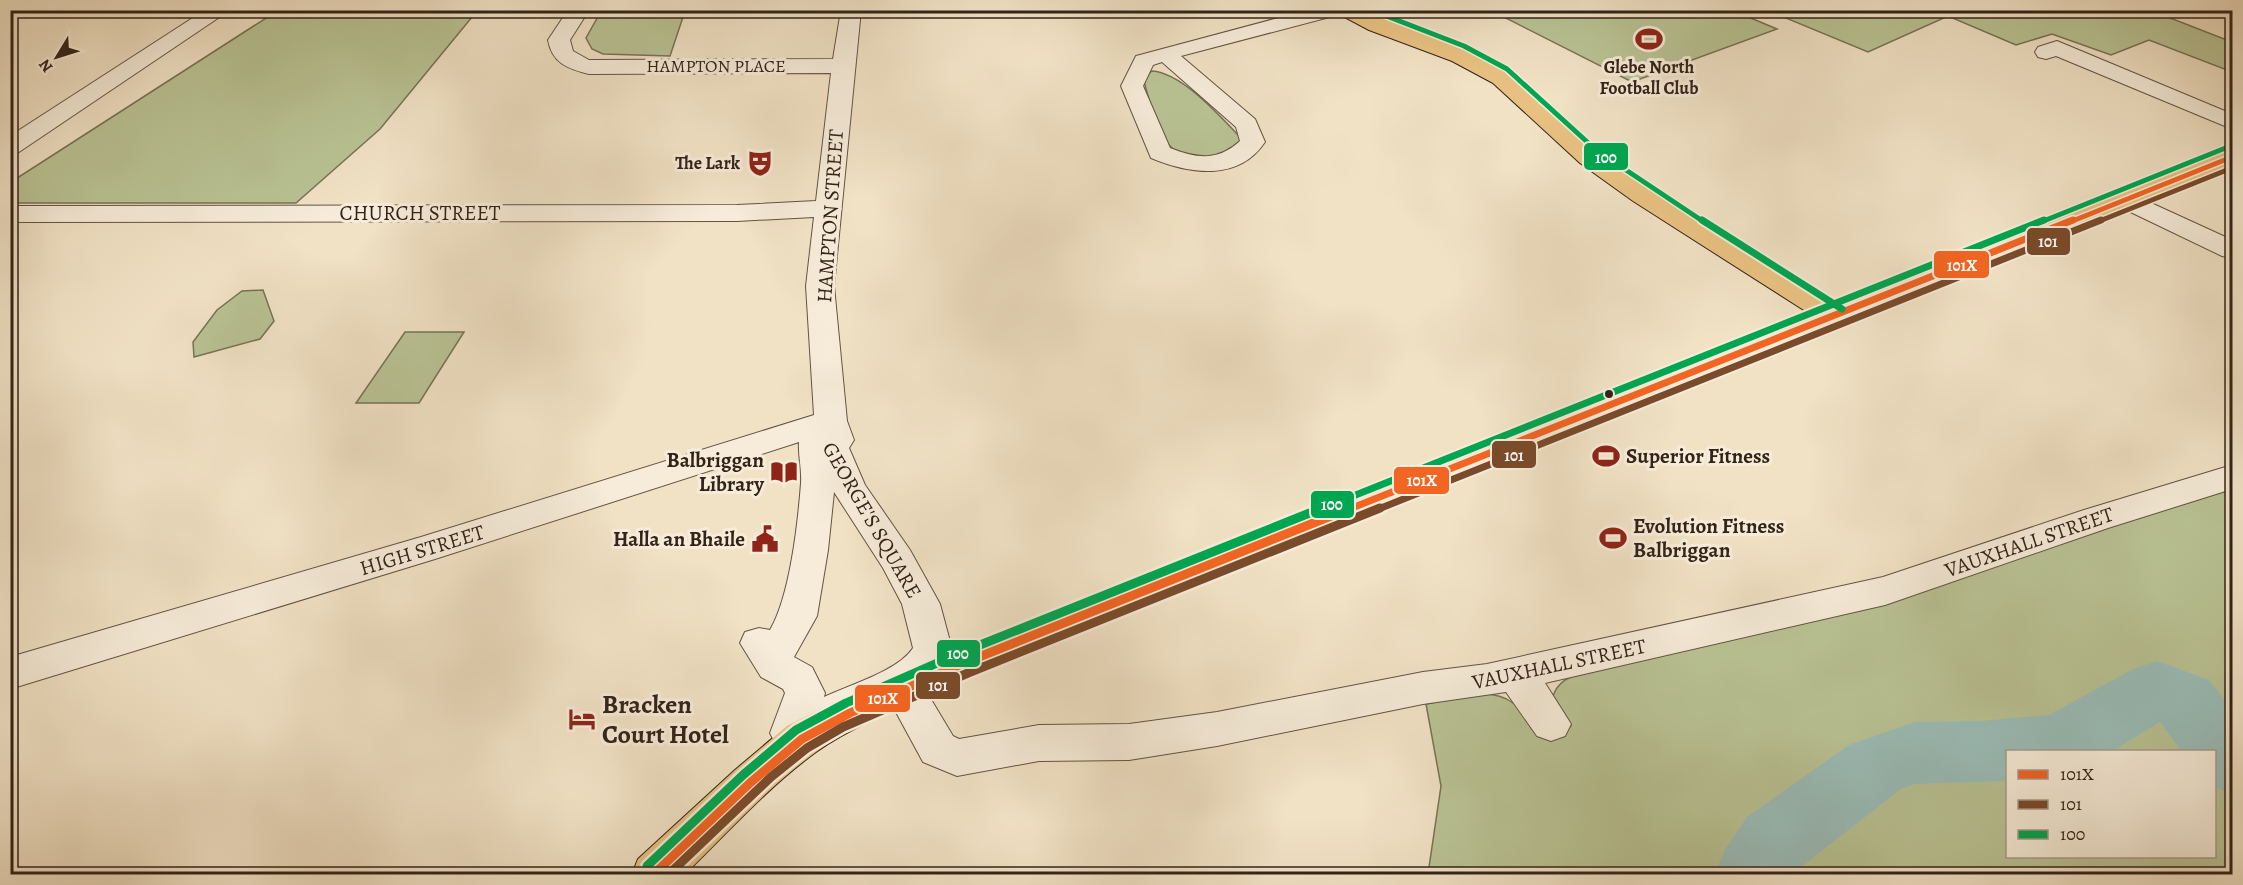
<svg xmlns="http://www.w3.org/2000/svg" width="2243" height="885" font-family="Alegreya,serif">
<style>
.green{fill:#b9c395;stroke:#767356;stroke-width:1.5;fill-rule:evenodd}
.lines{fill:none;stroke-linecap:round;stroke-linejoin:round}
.river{fill:#9bbdb8;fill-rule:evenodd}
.minor-casing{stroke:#625343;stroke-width:2}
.major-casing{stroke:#322318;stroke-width:2}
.minor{fill:#f6ecd9;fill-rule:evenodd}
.major{fill:#e8c182;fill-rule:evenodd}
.bus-1-far2-casing{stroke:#f6ecd9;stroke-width:8}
.bus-1-far1-casing{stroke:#f6ecd9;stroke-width:11}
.bus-1-casing{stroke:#f6ecd9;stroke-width:14}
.bus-2-far2-casing{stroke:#f6ecd9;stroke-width:8}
.bus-2-far1-casing{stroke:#f6ecd9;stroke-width:11}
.bus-2-casing{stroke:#f6ecd9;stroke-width:14}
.bus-3-far2-casing{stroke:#f6ecd9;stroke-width:8}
.bus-3-far1-casing{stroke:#f6ecd9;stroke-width:11}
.bus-3-casing{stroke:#f6ecd9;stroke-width:14}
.bus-1-far2{stroke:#f26522;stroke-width:5}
.bus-1-far1{stroke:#f26522;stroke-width:7}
.bus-1{stroke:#f26522;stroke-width:9}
.bus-2-far2{stroke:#7a4b2a;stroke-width:5}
.bus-2-far1{stroke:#7a4b2a;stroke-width:7}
.bus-2{stroke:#7a4b2a;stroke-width:9}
.bus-3-far2{stroke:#00a651;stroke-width:5}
.bus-3-far1{stroke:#00a651;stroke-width:7}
.bus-3{stroke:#00a651;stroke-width:9}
.bus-dot{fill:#322318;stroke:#f6ecd9;stroke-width:2}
.labels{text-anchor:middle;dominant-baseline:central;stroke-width:6;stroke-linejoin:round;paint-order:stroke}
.far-street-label{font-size:18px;fill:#322318;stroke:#f6ecd9}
.far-poi-label{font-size:18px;font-weight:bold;fill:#322318;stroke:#f6ecd9}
.street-label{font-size:21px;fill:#322318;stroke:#f6ecd9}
.poi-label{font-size:21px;font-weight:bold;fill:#322318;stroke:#f6ecd9;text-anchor:start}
.near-poi-label{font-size:26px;font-weight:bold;fill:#322318;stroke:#f6ecd9;text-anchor:start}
.line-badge{stroke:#f6ecd9;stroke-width:2}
.badge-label{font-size:16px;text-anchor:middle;font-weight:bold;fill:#fff}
</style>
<rect width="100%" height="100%" fill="#f1e2c5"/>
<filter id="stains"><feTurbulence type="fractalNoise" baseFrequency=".00333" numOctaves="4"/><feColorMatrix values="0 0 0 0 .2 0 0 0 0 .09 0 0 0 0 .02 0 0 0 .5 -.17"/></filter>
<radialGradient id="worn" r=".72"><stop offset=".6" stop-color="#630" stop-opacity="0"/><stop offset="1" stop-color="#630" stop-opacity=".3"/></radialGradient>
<!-- green -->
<g class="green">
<path d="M 277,11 L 477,11 L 380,129 L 296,203 L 11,203 L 11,182 Z"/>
<path d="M 601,11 L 601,10 L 685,11 L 670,56 L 603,54 L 592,49 L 586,38 Z"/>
<path d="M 1492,11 L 1734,11 L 1777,29 L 1632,82 Z"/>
<path d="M 1769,11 L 2171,11 L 2165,16 L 2232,42 L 2232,72 L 2149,40 L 2111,55 L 2052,34 L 2016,45 L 1948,16 L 1868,52 Z"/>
<path d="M 1152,71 C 1182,73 1219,115 1240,137 L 1240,143 L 1217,159 C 1206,157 1190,158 1179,153 C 1159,144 1149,99 1143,78 Z"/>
<path d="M 263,290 L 274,321 L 260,339 L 194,357 L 193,342 L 217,310 L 242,291 Z"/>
<path d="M 405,332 L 464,332 L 419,403 L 356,403 Z"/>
<path d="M 2232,489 L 2232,874 L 1428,874 L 1441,786 L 1426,704 C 1453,699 1489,685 1513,703 C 1525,711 1536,726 1546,737 L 1571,726 L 1552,700 C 1557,676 1578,675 1598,668 L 2034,550 ZM 2008,752 L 2214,752 L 2214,856 L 2008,856 Z"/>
</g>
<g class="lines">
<!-- river -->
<path class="river" d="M 2157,661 L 2209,680 L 2232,709 L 2232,793 L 2214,787 L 2214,752 L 2182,752 L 2160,722 L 2111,752 L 2008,752 L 2008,781 L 1915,784 L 1901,789 L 1801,867 L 1796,874 L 1715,874 L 1726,848 L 1747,817 L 1849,745 L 1915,722 L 1981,721 L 2049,715 L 2133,669 Z"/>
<defs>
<g id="minor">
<path d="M 205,10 L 230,10 L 19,152 L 10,154 L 10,136 Z"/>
<path d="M 568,10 L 589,10 L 570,40 L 573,51 L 589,60 L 833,59 L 841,10 L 861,10 L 834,286 L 847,421 L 854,440 L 849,448 L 865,485 L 910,550 L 940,604 L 952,649 L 936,678 L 923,686 L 953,736 L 959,739 L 1039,725 L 1129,724 L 1217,712 L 1423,672 L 1487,664 L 1883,577 L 2084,510 L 2232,465 L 2232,489 L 2108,528 L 1885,605 L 1545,683 L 1571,724 L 1565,736 L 1551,741 L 1537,736 L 1506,692 L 1423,704 L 1217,746 L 1129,760 L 1039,761 L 957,776 L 923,762 L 891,703 L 806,745 L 791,751 L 776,745 L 770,733 L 785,693 L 783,689 L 761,677 L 740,643 L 745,632 L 759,628 L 770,630 C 790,596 798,523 801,483 C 802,470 798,455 799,442 L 435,559 L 10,689 L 10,657 L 421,537 L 814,415 L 806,286 L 814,217 L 737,221 L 10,222 L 10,206 L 737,205 L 816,201 L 831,73 L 589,74 C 568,69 552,63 548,40 ZM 834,492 L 883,568 L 902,604 L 913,648 C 898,671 849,685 824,697 L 825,693 L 812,667 L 794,657 L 817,616 L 828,550 Z"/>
<path d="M 1308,10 L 1344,10 L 1341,14 L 1181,56 L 1255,119 L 1265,142 C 1238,182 1190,174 1151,158 L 1121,86 L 1136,56 ZM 1162,62 L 1236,127 L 1240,141 C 1218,161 1198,159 1170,148 L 1143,86 L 1153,65 Z"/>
<path d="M 2057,41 L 2232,114 L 2232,129 L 2056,56 L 2046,59 L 2038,57 L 2035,52 L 2038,47 Z"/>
<path d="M 2127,192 L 2232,240 L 2232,258 L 2222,256 L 2118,206 L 2114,200 L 2118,194 Z"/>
</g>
<path id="major" d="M 1336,10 L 1364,10 L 1468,51 L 1509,73 L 1598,153 L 1651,189 L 1835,304 L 2223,152 L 2232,150 L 2232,166 L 1848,321 L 1846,324 L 1835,327 L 978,674 C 928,696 859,721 816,752 C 768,787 727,833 685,874 L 632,874 L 638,859 L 735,770 L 787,726 L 836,701 L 950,652 L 1810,314 L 1633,201 L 1580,163 L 1493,83 L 1452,61 L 1369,30 L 1339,14 Z"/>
</defs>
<!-- minor casing -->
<use href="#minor" class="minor-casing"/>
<!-- major casing -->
<use href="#major" class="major-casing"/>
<!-- minor -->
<use href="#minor" class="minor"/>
<!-- major -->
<use href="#major" class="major"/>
<defs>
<path id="bus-1-far2" d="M 2070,222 L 2232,157"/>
<path id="bus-1-far1" d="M 1347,510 L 2073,220"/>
<path id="bus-1" d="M 654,874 L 750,783 L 802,739 L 850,713 L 964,663 L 1351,508"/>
<path id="bus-2-far2" d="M 2097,222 L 2232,168"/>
<path id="bus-2-far1" d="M 1376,510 L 2101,220"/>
<path id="bus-2" d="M 669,874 L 771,777 L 807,748 L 843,727 L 968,673 L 1380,508"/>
<g id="bus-3-far2">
<path d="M 1371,10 L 1464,46 L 1507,69 L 1596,150 L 1704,222"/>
<path d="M 2041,222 L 2228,147"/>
</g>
<g id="bus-3-far1">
<path d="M 1702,220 L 1842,309"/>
<path d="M 1318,510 L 2044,220"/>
</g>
<path id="bus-3" d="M 647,866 L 743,775 L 796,730 L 846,703 L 960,653 L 1322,508"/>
</defs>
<!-- bus-1-far2 casing -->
<use href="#bus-1-far2" class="bus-1-far2-casing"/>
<!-- bus-1-far1 casing -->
<use href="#bus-1-far1" class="bus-1-far1-casing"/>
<!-- bus-1 casing -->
<use href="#bus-1" class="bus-1-casing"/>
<!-- bus-2-far2 casing -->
<use href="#bus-2-far2" class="bus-2-far2-casing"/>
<!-- bus-2-far1 casing -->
<use href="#bus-2-far1" class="bus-2-far1-casing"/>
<!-- bus-2 casing -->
<use href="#bus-2" class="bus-2-casing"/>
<!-- bus-3-far2 casing -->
<use href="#bus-3-far2" class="bus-3-far2-casing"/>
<!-- bus-3-far1 casing -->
<use href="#bus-3-far1" class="bus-3-far1-casing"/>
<!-- bus-3 casing -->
<use href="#bus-3" class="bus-3-casing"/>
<!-- bus-1-far2 -->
<use href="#bus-1-far2" class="bus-1-far2"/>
<!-- bus-1-far1 -->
<use href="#bus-1-far1" class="bus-1-far1"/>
<!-- bus-1 -->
<use href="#bus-1" class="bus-1"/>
<!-- bus-2-far2 -->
<use href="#bus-2-far2" class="bus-2-far2"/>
<!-- bus-2-far1 -->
<use href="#bus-2-far1" class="bus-2-far1"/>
<!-- bus-2 -->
<use href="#bus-2" class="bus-2"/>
<!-- bus-3-far2 -->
<use href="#bus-3-far2" class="bus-3-far2"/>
<!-- bus-3-far1 -->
<use href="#bus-3-far1" class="bus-3-far1"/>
<!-- bus-3 -->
<use href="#bus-3" class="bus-3"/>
</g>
<!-- icons -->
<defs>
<symbol id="stadium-bare" viewBox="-9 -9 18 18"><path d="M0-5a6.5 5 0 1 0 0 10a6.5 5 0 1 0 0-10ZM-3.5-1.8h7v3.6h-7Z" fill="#8f2418" stroke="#f6ecd9" stroke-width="2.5" paint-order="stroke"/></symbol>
<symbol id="theatre-bare" viewBox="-9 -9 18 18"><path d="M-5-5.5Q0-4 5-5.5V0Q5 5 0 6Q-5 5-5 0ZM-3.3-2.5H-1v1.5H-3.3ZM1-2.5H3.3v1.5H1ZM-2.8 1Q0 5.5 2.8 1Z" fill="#8f2418" stroke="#f6ecd9" stroke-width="2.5" paint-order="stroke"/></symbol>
<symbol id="library-bare" viewBox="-9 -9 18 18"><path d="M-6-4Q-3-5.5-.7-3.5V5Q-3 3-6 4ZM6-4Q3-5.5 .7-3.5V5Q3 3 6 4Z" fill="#8f2418" stroke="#f6ecd9" stroke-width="2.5" paint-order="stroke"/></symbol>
<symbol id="civic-bare" viewBox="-9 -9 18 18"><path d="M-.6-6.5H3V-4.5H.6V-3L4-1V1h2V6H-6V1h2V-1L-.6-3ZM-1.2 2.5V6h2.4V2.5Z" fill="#8f2418" stroke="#f6ecd9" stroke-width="2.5" paint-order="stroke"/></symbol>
<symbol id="hotel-bare" viewBox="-9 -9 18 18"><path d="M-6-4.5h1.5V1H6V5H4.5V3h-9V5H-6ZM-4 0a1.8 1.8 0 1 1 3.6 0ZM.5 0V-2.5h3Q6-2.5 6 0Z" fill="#8f2418" stroke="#f6ecd9" stroke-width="2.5" paint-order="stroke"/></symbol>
</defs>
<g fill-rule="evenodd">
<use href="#stadium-bare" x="1630" y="20" width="38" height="38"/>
<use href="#theatre-bare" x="741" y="144" width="38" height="38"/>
<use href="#stadium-bare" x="1587" y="437" width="38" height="38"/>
<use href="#library-bare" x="765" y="453" width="38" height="38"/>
<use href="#stadium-bare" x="1594" y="519" width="38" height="38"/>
<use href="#civic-bare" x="746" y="520" width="38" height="38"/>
<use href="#hotel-bare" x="563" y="700" width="38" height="38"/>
</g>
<!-- markers -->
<circle class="bus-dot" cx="1609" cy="394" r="5"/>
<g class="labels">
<!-- far-street labels -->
<g class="far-street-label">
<text x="716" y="66">HAMPTON PLACE</text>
</g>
<!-- far-poi labels -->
<g class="far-poi-label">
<text x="1649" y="67">Glebe North<tspan x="1649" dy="21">Football Club</tspan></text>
<text x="740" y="163" text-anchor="end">The Lark</text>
</g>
<!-- street labels -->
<g class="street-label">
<text x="420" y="213">CHURCH STREET</text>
<text transform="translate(830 216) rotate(-86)">HAMPTON STREET</text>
<text transform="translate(872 520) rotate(60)">GEORGE'S SQUARE</text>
<text transform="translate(2029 542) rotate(-19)">VAUXHALL STREET</text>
<text transform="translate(422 550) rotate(-17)">HIGH STREET</text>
<text transform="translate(1559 664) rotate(-12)">VAUXHALL STREET</text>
</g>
<!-- poi labels -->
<g class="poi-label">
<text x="1626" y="456">Superior Fitness</text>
<text x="764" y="460" text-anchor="end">Balbriggan<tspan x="764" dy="24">Library</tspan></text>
<text x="1633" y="526">Evolution Fitness<tspan x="1633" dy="24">Balbriggan</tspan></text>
<text x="745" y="539" text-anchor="end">Halla an Bhaile</text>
</g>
<!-- near-poi labels -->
<g class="near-poi-label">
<text x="602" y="704">Bracken<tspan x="602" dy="30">Court Hotel</tspan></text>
</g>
</g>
<g class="line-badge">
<rect x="1583" y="142" width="46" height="29" rx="6" fill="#00a651"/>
<rect x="2026" y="227" width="45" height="29" rx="6" fill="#7a4b2a"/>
<rect x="1933" y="250" width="57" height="29" rx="6" fill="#f26522"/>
<rect x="1491" y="440" width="46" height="29" rx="6" fill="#7a4b2a"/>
<rect x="1393" y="466" width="57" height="29" rx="6" fill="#f26522"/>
<rect x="1310" y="490" width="45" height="29" rx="6" fill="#00a651"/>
<rect x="936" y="639" width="45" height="29" rx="6" fill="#00a651"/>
<rect x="915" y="671" width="46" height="29" rx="6" fill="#7a4b2a"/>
<rect x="854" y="684" width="57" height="29" rx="6" fill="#f26522"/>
</g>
<g class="badge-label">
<text x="1606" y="163">100</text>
<text x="2048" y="247">101</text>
<text x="1962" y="271">101X</text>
<text x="1514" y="461">101</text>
<text x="1422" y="486">101X</text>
<text x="1332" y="510">100</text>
<text x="958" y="659">100</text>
<text x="938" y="691">101</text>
<text x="883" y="704">101X</text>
</g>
<!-- margin -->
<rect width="2243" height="885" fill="none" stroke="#f1e2c5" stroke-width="36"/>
<rect x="12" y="12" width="2219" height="861" fill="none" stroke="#322318" stroke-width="3"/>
<rect x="18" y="18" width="2207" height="849" fill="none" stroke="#322318" stroke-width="1.5"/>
<!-- legend -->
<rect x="2006" y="750" width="210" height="108" fill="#f6ecd9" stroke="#a89c8c" stroke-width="1.5"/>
<rect x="2018" y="770" width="30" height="9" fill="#f26522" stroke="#a89c8c" stroke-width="1.5"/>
<text x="2060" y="780" font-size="18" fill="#322318">101X</text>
<rect x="2018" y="800" width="30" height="9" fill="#7a4b2a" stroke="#a89c8c" stroke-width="1.5"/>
<text x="2060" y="810" font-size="18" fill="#322318">101</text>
<rect x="2018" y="830" width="30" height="9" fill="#00a651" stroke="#a89c8c" stroke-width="1.5"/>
<text x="2060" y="840" font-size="18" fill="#322318">100</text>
<!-- north arrow -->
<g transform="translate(57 57) rotate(232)" stroke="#f6ecd9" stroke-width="4.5" paint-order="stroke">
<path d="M0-4.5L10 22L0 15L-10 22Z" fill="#322318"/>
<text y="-9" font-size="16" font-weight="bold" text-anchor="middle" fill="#322318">N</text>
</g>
<rect width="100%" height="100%" filter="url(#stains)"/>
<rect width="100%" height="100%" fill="url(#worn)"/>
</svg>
